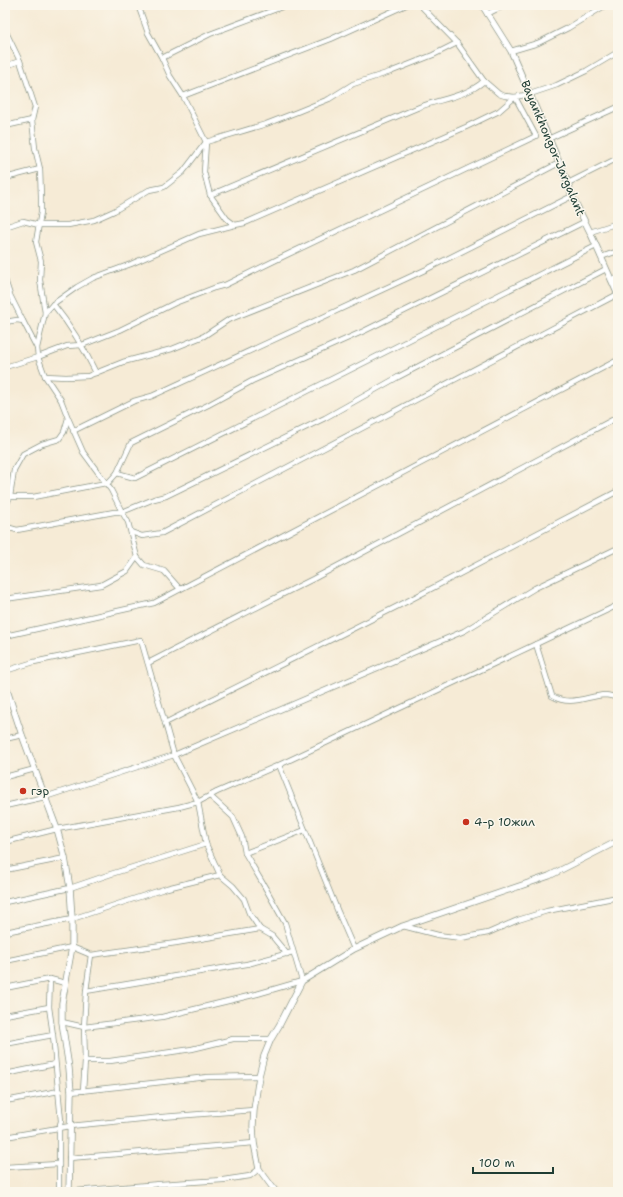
<svg xmlns="http://www.w3.org/2000/svg" width="623" height="1197" font-family="'Shantell Sans',sans-serif">
<style>
.lines{fill:none;stroke-linecap:round;stroke-linejoin:round}
.minor-casing{stroke:#8a9485;stroke-width:6}
.tertiary-casing{stroke:#8a9485;stroke-width:7}
.minor{stroke:#fff;stroke-width:4.5}
.tertiary{stroke:#fff;stroke-width:5.5}
.poi-dot{fill:#c8321e;stroke:#fbf7ec;stroke-width:1.5}
.labels{text-anchor:middle;dominant-baseline:central;stroke-width:3;stroke-linejoin:round;paint-order:stroke}
.street-label{font-size:12px;fill:#1f3d34;stroke:#fbf7ec}
.poi-label{font-size:12px;fill:#1f3d34;stroke:#fbf7ec;text-anchor:start}
</style>
<rect width="100%" height="100%" fill="#fbf7ec"/>
<filter id="ink" filterUnits="userSpaceOnUse"><feTurbulence type="fractalNoise" baseFrequency=".025" numOctaves="2"/><feDisplacementMap in="SourceGraphic" scale="8" xChannelSelector="R" yChannelSelector="G"/><feConvolveMatrix kernelMatrix="1 2 1 2 8 2 1 2 1" color-interpolation-filters="sRGB"/></filter>
<filter id="wash" filterUnits="userSpaceOnUse"><feTurbulence type="fractalNoise" baseFrequency=".012" numOctaves="4" result="noise"/><feDisplacementMap in="SourceGraphic" scale="16" xChannelSelector="R" yChannelSelector="G"/><feGaussianBlur stdDeviation="0.9" result="paint"/><feColorMatrix in="noise" values="0 0 0 0 0 0 0 0 0 0 0 0 0 0 0 0 0 1.4 0 .05"/><feComposite in="paint" operator="in"/></filter>
<g filter="url(#wash)">
<rect width="100%" height="100%" fill="#f6ebd6"/>
</g>
<g filter="url(#ink)">
<g class="lines">
<defs>
<g id="minor">
<path d="M 138,5 L 148,33 L 162,58 L 170,76 L 183,96 L 206,142 L 204,172 L 210,195 L 227,219 L 235,225 L 245,223 L 466,127 L 499,111 L 515,97 L 530,94 L 557,85 L 586,71 L 618,52"/>
<path d="M 487,14 L 505,5"/>
<path d="M 5,30 L 20,61 L 35,107 L 32,120 L 35,148 L 40,169 L 41,196 L 41,212 L 36,242 L 41,261 L 40,280 L 45,313 L 37,348 L 38,357 L 45,376 L 61,400 L 68,418 L 64,432 L 59,439 L 42,444 L 23,454 L 14,470 L 10,497 L 5,507"/>
<path d="M 511,51 L 538,43 L 568,28 L 606,5"/>
<path d="M 162,58 L 210,34 L 287,5"/>
<path d="M 5,66 L 20,61"/>
<path d="M 183,96 L 331,39 L 406,5"/>
<path d="M 5,126 L 32,120"/>
<path d="M 548,139 L 618,107"/>
<path d="M 5,178 L 40,169"/>
<path d="M 568,183 L 618,158"/>
<path d="M 210,195 C 279,166 348,137 417,108 C 439,99 466,97 484,81"/>
<path d="M 5,227 L 23,221 L 39,225 L 68,225 L 94,220 L 114,211 L 149,190 L 164,187 L 183,172 L 206,142 L 266,124 L 297,112 L 329,99 L 353,84 L 390,72 L 433,55 L 457,43"/>
<path d="M 590,232 L 618,223"/>
<path d="M 601,257 L 618,251"/>
<path d="M 5,280 L 10,295 L 23,321"/>
<path d="M 611,280 L 618,278"/>
<path d="M 53,304 C 71,326 84,348 96,373"/>
<path d="M 45,313 L 53,304 L 77,287 L 93,278 L 131,264 L 199,234 L 235,225"/>
<path d="M 5,322 L 17,320 L 23,321 L 37,348"/>
<path d="M 5,367 L 38,357 L 67,346 L 82,345 L 120,330 L 175,303 L 214,288 L 225,285 L 278,259 L 536,136 L 515,97 L 505,96 L 499,94 L 484,81 L 457,43 L 420,5"/>
<path d="M 45,376 L 66,377 L 88,376 L 123,362 L 172,349 L 204,336 L 228,320 L 354,270 L 559,163"/>
<path d="M 68,418 L 83,452 L 111,490 L 122,512 L 154,499 L 166,496 L 325,418 L 398,377 L 606,269"/>
<path d="M 73,431 L 134,401 L 152,396 L 427,269 L 572,196"/>
<path d="M 117,473 L 135,478 L 596,246"/>
<path d="M 107,484 L 117,473 L 131,443 L 208,405 L 252,381 L 364,331 L 584,222"/>
<path d="M 10,497 L 33,497 L 106,483"/>
<path d="M 5,525 L 10,528 L 17,530 L 114,512 L 122,512 L 128,522 L 137,557 L 144,565 L 164,571 L 180,589"/>
<path d="M 131,532 L 142,536 L 162,533 L 618,294"/>
<path d="M 5,599 L 101,585 L 127,571 L 137,557"/>
<path d="M 5,636 L 154,603 L 618,360"/>
<path d="M 536,644 L 552,696 C 571,707 587,696 605,695 C 609,695 614,697 618,698"/>
<path d="M 148,663 L 281,595 L 313,579 L 618,417"/>
<path d="M 5,671 L 34,662 L 141,640 L 165,723"/>
<path d="M 5,739 L 22,735"/>
<path d="M 279,765 L 338,912 L 354,949"/>
<path d="M 5,777 L 35,769"/>
<path d="M 5,806 L 45,797 L 174,755 L 464,631 L 535,588 L 618,548"/>
<path d="M 5,842 L 57,829 L 179,807 L 198,802 L 217,792 L 279,765 L 536,644 L 618,605"/>
<path d="M 206,844 L 198,802 L 174,755 L 165,723 L 400,605 L 618,491"/>
<path d="M 245,853 L 305,830"/>
<path d="M 5,870 L 65,858"/>
<path d="M 5,902 L 70,888 L 111,874 L 206,844 L 220,875 L 233,886 L 244,899 L 249,913 L 260,929"/>
<path d="M 403,926 L 438,935 L 461,938 L 488,933 L 518,920 L 547,911 L 618,897"/>
<path d="M 5,932 L 72,919 L 167,888 L 220,875"/>
<path d="M 5,961 L 72,947 L 91,955 L 176,943 L 260,929 L 272,936 L 287,954"/>
<path d="M 50,979 L 49,1007 L 53,1035 L 61,1121 L 59,1128 L 59,1192"/>
<path d="M 5,988 L 50,979 L 65,983"/>
<path d="M 86,991 L 91,955"/>
<path d="M 5,1015 L 49,1007"/>
<path d="M 62,1022 L 84,1027 L 162,1017 L 257,994 L 302,981 L 285,923 L 266,889 L 245,853 L 242,837 L 233,817 L 210,796"/>
<path d="M 5,1044 L 53,1035"/>
<path d="M 85,1061 L 110,1061 L 192,1049 L 233,1039 L 271,1039"/>
<path d="M 5,1074 L 55,1064"/>
<path d="M 83,1091 L 85,1061 L 84,1027 L 86,991 L 247,964 L 293,952"/>
<path d="M 71,1092 L 208,1077 L 259,1076"/>
<path d="M 5,1101 L 59,1091"/>
<path d="M 5,1137 L 70,1126 L 162,1117 L 254,1110"/>
<path d="M 69,1158 L 254,1143"/>
<path d="M 5,1167 L 59,1164"/>
<path d="M 63,1192 L 160,1184 L 223,1180 L 250,1176 L 259,1169"/>
</g>
<g id="tertiary">
<path d="M 482,5 L 511,51 L 568,183 L 572,196 L 590,232 L 618,295"/>
<path d="M 5,684 L 22,735 L 57,829 L 65,858 L 70,888 L 72,919 L 72,947 L 62,1003 L 62,1022 L 69,1068 L 71,1092 L 69,1192"/>
<path d="M 276,1192 L 259,1169 L 254,1143 L 253,1126 L 254,1110 L 259,1076 L 264,1056 L 271,1039 L 280,1024 L 302,981 L 354,949 L 403,926 L 549,876 L 618,841"/>
</g>
</defs>
<!-- minor casing -->
<use href="#minor" class="minor-casing"/>
<!-- tertiary casing -->
<use href="#tertiary" class="tertiary-casing"/>
<!-- minor -->
<use href="#minor" class="minor"/>
<!-- tertiary -->
<use href="#tertiary" class="tertiary"/>
</g>
</g>
<!-- markers -->
<g class="poi-dot">
<circle cx="23" cy="791" r="4"/>
<circle cx="466" cy="822" r="4"/>
</g>
<g class="labels">
<!-- street labels -->
<g class="street-label">
<text transform="translate(553 148) rotate(67)">Bayankhongor-Jargalant</text>
</g>
<!-- poi labels -->
<g class="poi-label">
<text x="31" y="791">гэр</text>
<text x="474" y="822">4-р 10жил</text>
</g>
</g>
<!-- margin -->
<rect width="623" height="1197" fill="none" stroke="#fbf7ec" stroke-width="20"/>
<!-- scale -->
<path d="M473 1167v6h80v-6" fill="none" stroke="#1f3d34" stroke-width="2"/>
<text x="479" y="1167" font-size="12" fill="#1f3d34" stroke="#fbf7ec" stroke-width="3" paint-order="stroke">100 m</text>
</svg>
